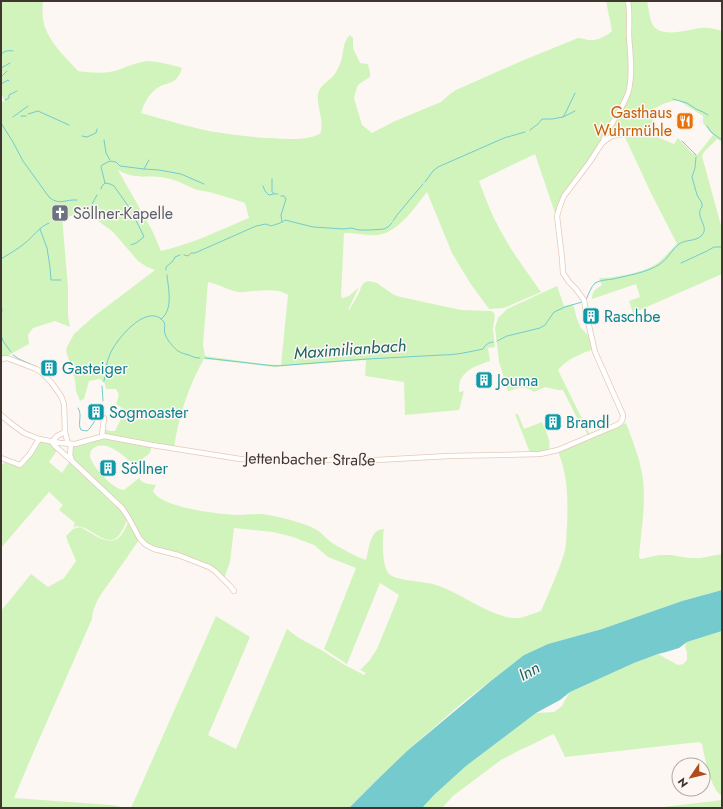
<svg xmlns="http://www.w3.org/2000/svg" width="723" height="809" font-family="Jost,sans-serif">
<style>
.green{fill:#d1f4bd;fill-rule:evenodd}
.water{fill:#74cacd}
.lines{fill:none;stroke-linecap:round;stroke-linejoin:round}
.stream{stroke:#74cacd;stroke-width:1}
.minor-casing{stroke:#e5c9b6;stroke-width:6}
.minor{stroke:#fff;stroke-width:4.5}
.labels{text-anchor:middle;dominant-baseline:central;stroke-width:3;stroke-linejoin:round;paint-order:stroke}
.food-label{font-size:16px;fill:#c56008;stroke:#fdf7f3;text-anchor:end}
.worship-label{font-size:16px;fill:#5b616d;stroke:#fdf7f3;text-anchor:start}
.culture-label{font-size:16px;fill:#0d838f;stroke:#fdf7f3;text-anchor:start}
.street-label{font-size:16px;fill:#41362f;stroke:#fdf7f3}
.water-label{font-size:17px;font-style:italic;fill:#1c6366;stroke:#fdf7f3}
</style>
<rect width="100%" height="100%" fill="#fdf7f3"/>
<!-- green -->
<g class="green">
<path d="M 1,1 L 43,1 C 42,11 42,22 47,32 C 54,47 67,59 78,71 C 92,73 105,74 118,70 C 128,66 138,62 148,61 C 157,61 173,65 182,68 C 176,87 168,80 156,89 C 148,95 144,104 141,113 C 163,119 186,126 209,131 C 229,134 249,137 269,138 C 285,139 305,141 320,134 C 325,121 316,105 318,94 C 320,85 329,81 334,75 C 336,72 339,67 340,64 C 344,54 342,42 350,35 L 353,38 L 353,48 L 360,63 L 368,64 L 370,72 L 370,77 L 359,84 L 357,87 L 354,98 L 362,125 L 372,133 L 395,121 L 441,102 L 450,94 L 456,90 L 519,62 L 578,38 C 581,38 584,39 588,40 C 597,41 605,37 612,31 L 606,1 L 647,1 C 649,9 649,18 653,25 C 661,39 689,29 701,28 C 708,27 715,29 722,31 L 722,142 L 717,139 L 704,152 L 702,156 L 722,229 L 722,274 L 633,313 L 629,301 L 640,297 L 636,284 L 592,299 C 592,292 595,289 602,285 L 599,278 C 615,278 647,272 659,262 C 666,256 671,249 677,244 L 650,191 L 624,135 L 627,134 L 629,137 L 657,137 L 674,144 L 678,138 L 692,153 L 697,155 L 713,135 L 703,123 L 703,116 L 678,100 C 667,102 658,105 650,112 L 656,128 L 660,128 L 661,130 L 659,131 L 612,135 L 609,132 L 627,91 L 601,142 L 575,180 L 556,216 L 535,154 L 479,181 C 486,200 493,218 503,235 C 514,255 528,273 541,292 L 504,308 L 489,309 L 470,283 L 452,253 L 427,192 C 415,207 399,232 378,235 C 367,236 355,233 344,233 L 341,297 L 343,298 L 349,296 L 359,287 L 348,310 L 349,310 L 358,295 L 362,285 L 365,282 L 369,281 L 377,283 L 394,295 L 401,297 L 461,310 L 491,311 L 493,312 L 495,315 L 493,329 L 495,347 L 488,348 L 490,361 C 478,365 465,369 460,381 C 459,384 459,389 459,392 L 464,391 L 459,410 L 405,415 L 404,382 L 365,376 L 366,360 L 275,367 L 204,359 C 202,363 200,366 198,370 C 186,394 178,421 174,447 L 104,435 L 104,429 L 110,431 L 115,431 L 125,410 L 116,404 L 119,395 L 116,389 L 106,389 L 105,384 L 100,379 L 89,381 L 84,399 L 80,401 L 76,391 L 75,380 L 66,351 L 67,347 L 74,334 L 93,317 L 155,270 L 147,267 L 138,261 L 113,232 L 97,220 L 86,215 L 80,215 L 62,217 L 68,287 L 68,315 L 70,327 L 55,321 L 33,328 L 28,335 L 29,344 L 7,356 L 1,357 L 1,100 L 3,102 L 5,101 L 1,93 ZM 118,170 C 137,181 147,174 166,178 C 177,180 187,186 197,190 C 201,191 205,191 209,192 C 221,195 233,199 245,203 L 249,218 C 220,230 192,244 161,251 L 152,230 ZM 208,282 C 218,284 228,290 238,292 C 244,293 249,291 254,291 C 265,290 279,289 288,295 L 281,365 L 263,364 L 205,356 L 203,345 Z"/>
<path d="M 557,286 L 564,306 L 573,304 L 577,319 L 581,328 L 590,337 L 593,349 C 581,354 567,359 558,370 L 590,435 L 588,436 L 581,421 L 579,422 L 563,390 L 558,390 L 545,387 L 534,392 C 524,385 520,388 509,391 L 508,391 L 499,362 L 495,328 L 498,318 L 507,309 Z"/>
<path d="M 515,414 L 518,414 L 524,429 L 542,422 C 545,430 553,443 548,451 L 530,453 Z"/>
<path d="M 626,423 C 632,439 639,456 642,473 C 647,499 641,532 639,557 L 641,559 L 659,555 L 671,555 L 689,558 L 700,558 L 722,554 L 722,590 L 682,601 L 602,629 L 548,644 L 524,655 L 462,703 L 407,751 L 380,777 L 349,808 L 131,808 L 216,616 L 250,637 L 208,735 L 236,749 L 287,629 L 299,638 L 323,651 L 343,664 L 364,675 L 366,673 L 360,670 L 369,661 L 377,649 L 399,595 L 380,583 L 347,664 L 324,649 L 356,568 L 328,557 L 314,545 L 293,537 L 273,532 L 234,528 L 230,562 L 224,579 L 215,571 L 157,549 L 144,543 L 128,514 L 73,461 L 71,452 L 73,446 L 103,437 L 151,446 L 151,450 L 149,454 L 134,465 C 125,457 107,439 94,448 C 91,450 90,452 90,456 C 91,466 114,490 124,490 L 139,478 C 142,484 150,484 156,485 L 153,491 C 161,508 219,514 237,515 C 245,515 253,514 261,514 C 274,515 306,523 317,530 C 323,534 327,540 334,544 C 344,550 355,556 366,560 C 369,551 369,529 384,529 C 382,538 382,567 389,574 C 396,580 417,581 427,583 C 431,583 435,585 439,586 C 458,593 475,605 494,613 C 500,615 508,618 514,618 C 523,619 533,613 541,611 C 549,592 558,573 564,554 C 567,545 566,535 567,526 C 568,499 568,477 558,451 Z"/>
<path d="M 39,441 L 48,442 L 58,449 L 49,462 L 62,473 L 70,461 L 122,509 L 127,519 C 126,524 123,529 120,534 C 107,553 89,521 73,527 L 75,523 L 59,510 L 63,505 L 49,492 L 1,548 L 1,466 L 7,460 L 21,466 L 22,466 L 31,455 Z"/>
<path d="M 129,520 L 139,540 C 131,551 124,562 116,573 C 107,587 93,601 92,619 L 34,751 L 14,798 L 112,805 L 127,808 L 1,808 L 1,611 L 31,574 L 48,587 L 64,578 L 76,561 L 68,542 L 66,536 L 73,529 L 80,527 C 93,533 111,550 122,534 C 125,529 127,525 129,520 Z"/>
<path d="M 722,631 L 722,796 C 710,789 705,758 702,744 L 699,742 L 565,757 L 555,736 L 553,734 L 531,745 L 520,750 L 501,760 L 453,796 L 442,808 L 422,808 L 434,795 L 466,766 L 536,713 L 554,712 L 562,706 L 565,700 L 570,692 L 634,663 L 658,654 L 678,665 L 683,664 L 687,660 C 687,657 687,654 687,652 C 685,647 684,646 687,642 Z"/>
<path d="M 722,800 L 722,808 L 655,808 Z"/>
</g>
<!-- water -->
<path class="water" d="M 722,590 L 722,631 L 687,642 L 679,648 L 666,652 L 658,654 L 634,663 L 570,692 L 560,700 L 536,713 L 466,766 L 434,795 L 422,808 L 349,808 L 380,777 L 407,751 L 492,680 L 524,655 L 548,644 L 602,629 L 682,601 Z"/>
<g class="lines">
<!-- stream -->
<g class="stream">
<path d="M 1,54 C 5,51 8,50 13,51"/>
<path d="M 1,68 L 10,63"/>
<path d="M 1,77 L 7,71"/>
<path d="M 1,84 L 8,80 L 9,81"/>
<path d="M 673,99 L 687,103 L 696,109 L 703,112 L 708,115"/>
<path d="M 5,100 L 9,98 L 9,95 L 17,91"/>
<path d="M 28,114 L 38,111 L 69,125"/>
<path d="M 21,116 L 26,116"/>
<path d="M 13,117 L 28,106"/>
<path d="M 563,117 L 575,111"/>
<path d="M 1,123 L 13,142 L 23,161 L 49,197 C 59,206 66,199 77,200"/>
<path d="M 707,126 L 711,132 L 722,140"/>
<path d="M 530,130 L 538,124 L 542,119 L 552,119 L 563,117 L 566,112 L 575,93"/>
<path d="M 82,136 L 87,137 L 96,133 L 97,129"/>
<path d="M 104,140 L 106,153 L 110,160"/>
<path d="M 682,141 L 696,155"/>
<path d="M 144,169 L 149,160"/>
<path d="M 272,179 L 272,192 L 275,194 L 278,194"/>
<path d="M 425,182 L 433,171 L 438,167 L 504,138 L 525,132"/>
<path d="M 105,183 L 110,184 L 114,186 L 131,210"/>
<path d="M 263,186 L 265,191 L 269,195 L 274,194"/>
<path d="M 101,189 L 102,186 L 105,183 L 101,167 L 102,165 L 110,161 L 116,162 L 120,166 L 144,169 L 159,170 L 181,174 L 204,184"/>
<path d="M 281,196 L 284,196 L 286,199 L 281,215 L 282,222"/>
<path d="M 90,208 L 97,195"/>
<path d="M 393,221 L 397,215 L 423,184"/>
<path d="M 40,229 L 47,248 L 50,267 L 51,280 L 61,280"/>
<path d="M 131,245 L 136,243 L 144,237 C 141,229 136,222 133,214"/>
<path d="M 184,255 L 188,256 L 191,253 L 195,253 L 256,226 L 266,224 L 271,226 C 276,224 280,224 285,220 L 313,227 L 344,229 L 351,228 L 359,230 L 370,230 L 384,229 L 388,227 L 392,223"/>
<path d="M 1,259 C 9,254 18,249 25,243 C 33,237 39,227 49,223"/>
<path d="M 681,263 L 707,251 L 714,247 L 722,247"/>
<path d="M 166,270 L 166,267 L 173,261 L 175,257 L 180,255"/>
<path d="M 586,300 C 588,295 591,287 595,283 C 600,280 607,280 613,279 C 626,276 649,272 660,264 C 668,259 672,249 679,244 C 686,239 696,242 702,235 C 710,227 694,216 702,207 L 702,203 L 697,195 L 692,177 L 695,168 L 696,157"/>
<path d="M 1,304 L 2,310 L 1,316"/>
<path d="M 161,319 C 174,310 168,287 167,275"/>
<path d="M 1,335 L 3,341 L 11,352"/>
<path d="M 497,341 L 507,336 L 540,328 L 545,325 L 554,312 L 565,307 L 582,302"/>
<path d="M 13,355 L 19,359 L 37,367"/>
<path d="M 205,358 L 275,366 L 367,359 L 442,355 C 456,355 469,352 483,349 C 486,344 488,343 493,342"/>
<path d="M 104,381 C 106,372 106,362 110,354 C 116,340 143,307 160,318 C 168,324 163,326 165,334 C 167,340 173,347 178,351 C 181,353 185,354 189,355 C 193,357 195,358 200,358"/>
<path d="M 102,386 L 103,401"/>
<path d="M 78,408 C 83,415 77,423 81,430 L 87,431 L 90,428 L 96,419"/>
</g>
<defs>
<g id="minor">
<path d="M 603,142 L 605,136 C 612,122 625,105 629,90 C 633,72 630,53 629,35 C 629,23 630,12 628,1"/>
<path d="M 1,359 L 7,358 L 36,369 L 41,372 L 51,382 L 61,396 L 64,404 L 65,432 L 68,444"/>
<path d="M 1,415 L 9,422 L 24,433 L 39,439 L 60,443 L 75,444 L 104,436 L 152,445 L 240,459 L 312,460 L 376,460 L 449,456 L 540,454 L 558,450 L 612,427 C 618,425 623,423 623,415 L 595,352 L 587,317 L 584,300 L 576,289 L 569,282 L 563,273 L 562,258 L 557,216 L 560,206 L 564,196 L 589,163 L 602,143 L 606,140 L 612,136 L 618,135 L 629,133 L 660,132"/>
<path d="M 65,432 L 57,436 L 52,442 L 54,445 L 72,461"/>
<path d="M 102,436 L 104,418"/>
<path d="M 71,444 L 70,455 L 72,461 L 122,508 L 128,517 L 140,539 L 146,545 L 154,549 L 178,555 L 209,567 L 215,571 L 230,586 L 234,591"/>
<path d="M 1,458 L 20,465 L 30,454 L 39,439"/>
</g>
</defs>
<!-- minor casing -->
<use href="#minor" class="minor-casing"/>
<!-- minor -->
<use href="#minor" class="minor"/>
</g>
<!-- icons -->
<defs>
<symbol id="restaurant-square" viewBox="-11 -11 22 22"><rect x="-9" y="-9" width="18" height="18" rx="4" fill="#e8710a" stroke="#fdf7f3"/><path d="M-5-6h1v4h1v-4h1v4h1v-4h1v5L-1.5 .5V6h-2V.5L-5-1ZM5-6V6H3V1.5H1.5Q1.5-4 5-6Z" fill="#fff"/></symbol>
<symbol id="church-square" viewBox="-11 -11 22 22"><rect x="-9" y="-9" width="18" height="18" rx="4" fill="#6b7280" stroke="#fdf7f3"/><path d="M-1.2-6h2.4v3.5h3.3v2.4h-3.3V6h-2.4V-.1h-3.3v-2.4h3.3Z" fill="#fff"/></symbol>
<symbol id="building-square" viewBox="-11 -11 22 22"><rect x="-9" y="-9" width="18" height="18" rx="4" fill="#0f9aa8" stroke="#fdf7f3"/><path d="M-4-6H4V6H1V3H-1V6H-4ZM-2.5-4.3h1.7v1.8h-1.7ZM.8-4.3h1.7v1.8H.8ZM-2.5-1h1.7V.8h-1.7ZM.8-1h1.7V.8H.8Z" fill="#fff"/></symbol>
</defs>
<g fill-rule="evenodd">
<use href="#restaurant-square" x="675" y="111" width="20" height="20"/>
<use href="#church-square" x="50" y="203" width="20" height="20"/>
<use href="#building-square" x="581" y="306" width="20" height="20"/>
<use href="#building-square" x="39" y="358" width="20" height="20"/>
<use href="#building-square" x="474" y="370" width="20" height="20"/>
<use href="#building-square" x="86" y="402" width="20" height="20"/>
<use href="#building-square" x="543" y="412" width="20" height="20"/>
<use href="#building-square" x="98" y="458" width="20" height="20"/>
</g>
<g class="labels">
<!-- food labels -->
<g class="food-label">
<text x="672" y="112">Gasthaus<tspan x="672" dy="18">Wuhrmühle</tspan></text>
</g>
<!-- worship labels -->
<g class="worship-label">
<text x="73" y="213">Söllner-Kapelle</text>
</g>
<!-- culture labels -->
<g class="culture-label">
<text x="604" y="316">Raschbe</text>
<text x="62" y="368">Gasteiger</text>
<text x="497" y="380">Jouma</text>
<text x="109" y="412">Sogmoaster</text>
<text x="566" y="422">Brandl</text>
<text x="121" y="468">Söllner</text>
</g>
<!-- street labels -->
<g class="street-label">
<text transform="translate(310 459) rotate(1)">Jettenbacher Straße</text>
</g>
<!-- water labels -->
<g class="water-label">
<text transform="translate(350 349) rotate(-4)">Maximilianbach</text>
<text transform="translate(529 671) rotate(-28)">Inn</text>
</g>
</g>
<!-- border -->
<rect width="723" height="809" fill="none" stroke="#41362f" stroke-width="4"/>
<!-- north arrow -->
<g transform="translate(691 777) rotate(235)"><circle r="19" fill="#fdf7f3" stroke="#b2aaa5"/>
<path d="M0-3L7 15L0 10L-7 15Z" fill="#b04b1d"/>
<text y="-6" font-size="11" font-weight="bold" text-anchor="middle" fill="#41362f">N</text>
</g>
</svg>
